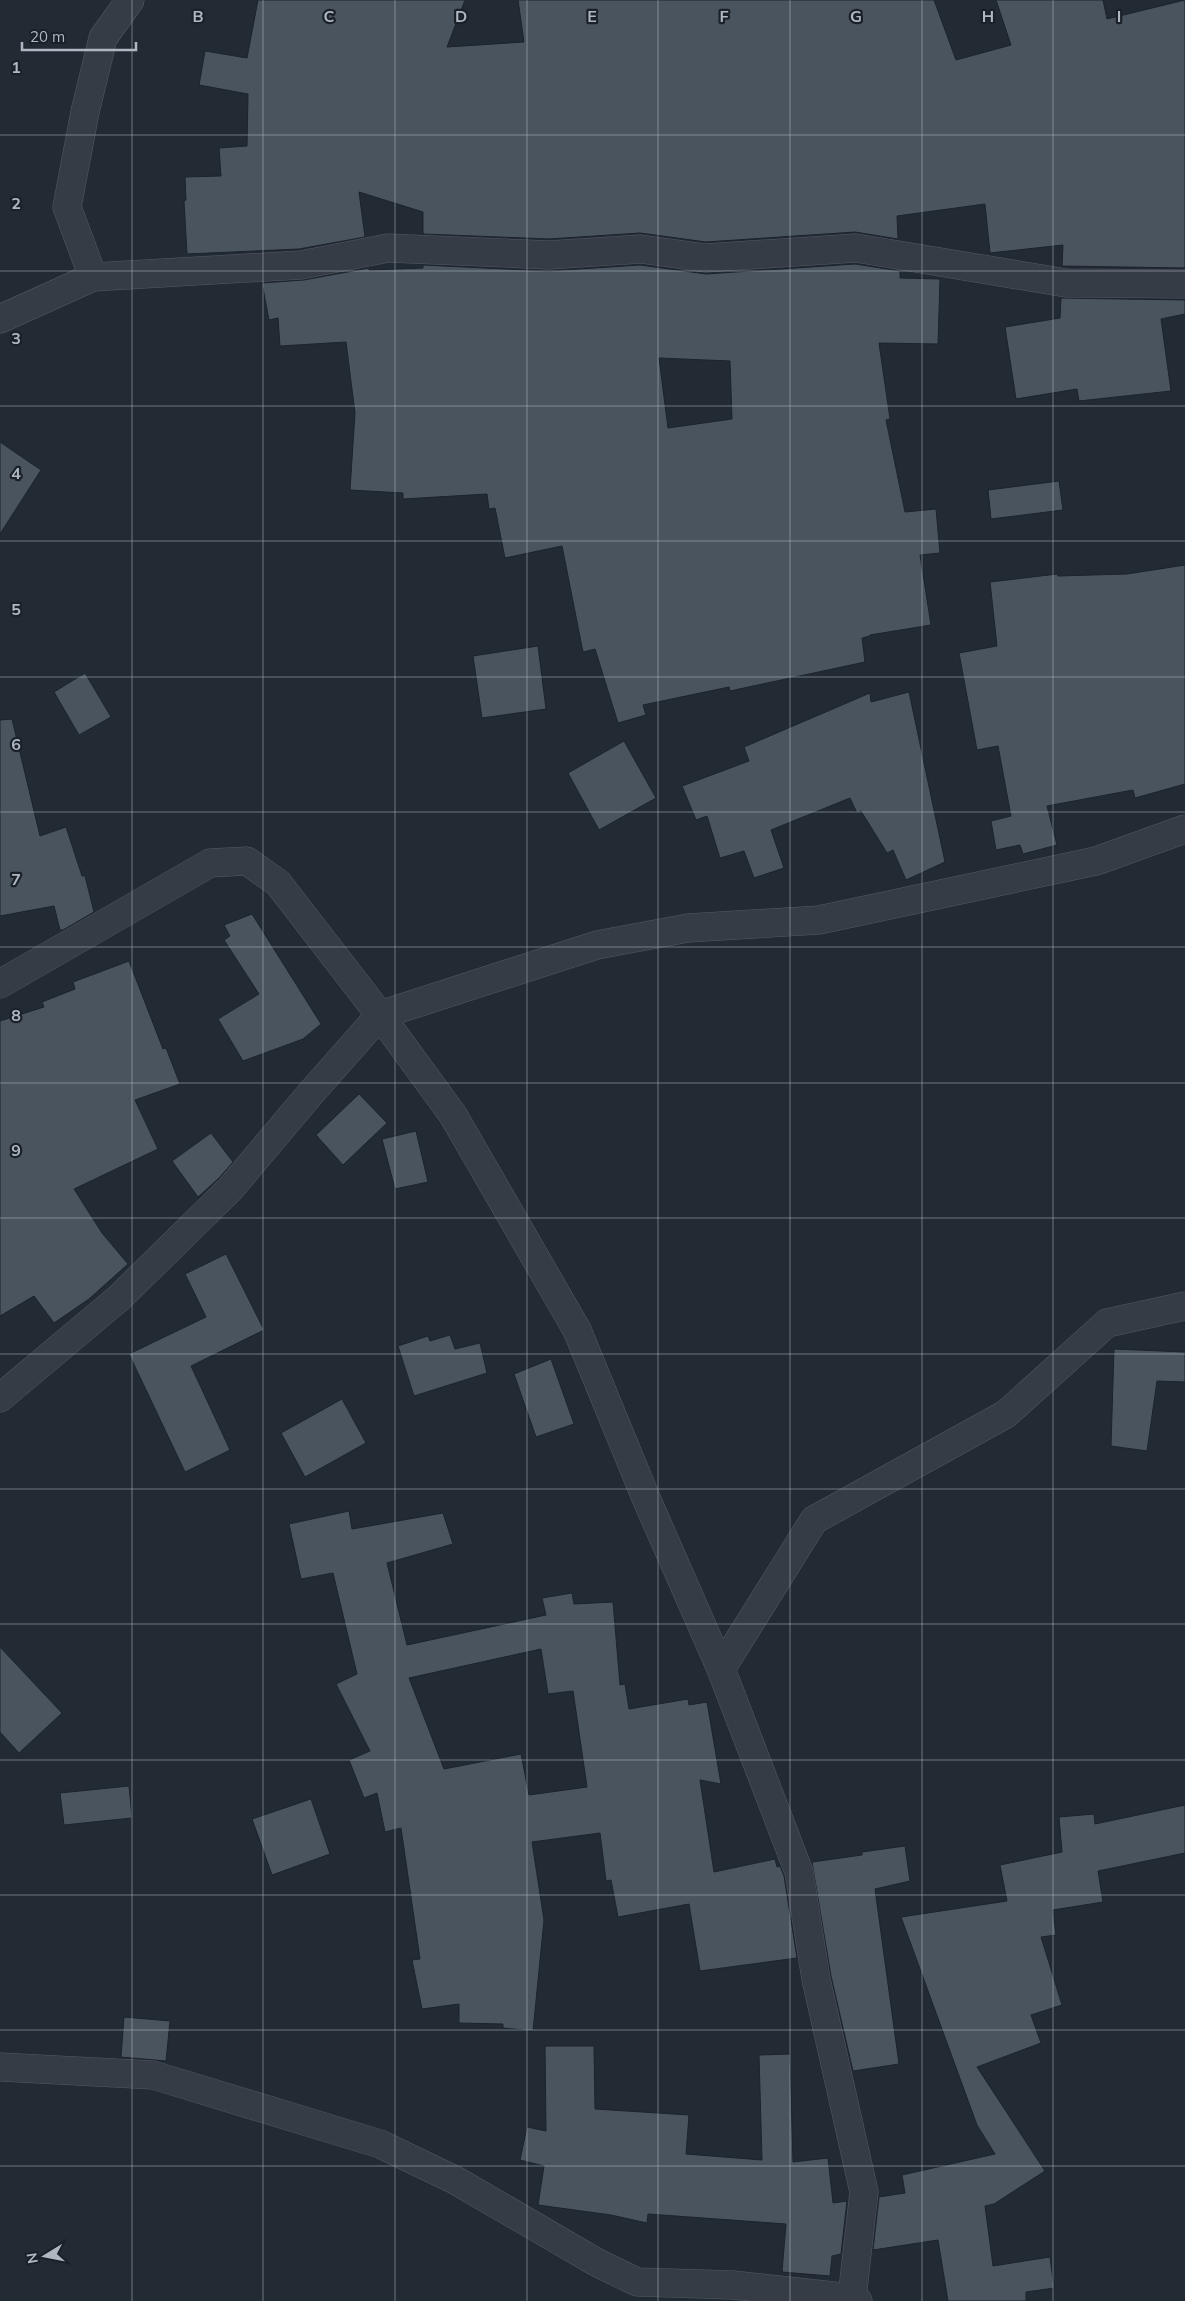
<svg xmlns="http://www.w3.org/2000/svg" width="1185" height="2301" font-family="Mulish,sans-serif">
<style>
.building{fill:#4a545f;stroke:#1c232b;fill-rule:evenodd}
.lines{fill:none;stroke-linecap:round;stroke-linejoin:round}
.street-casing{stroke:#525a62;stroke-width:29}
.street{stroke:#353c45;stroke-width:28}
.grid{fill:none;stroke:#afb7c1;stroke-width:1;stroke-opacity:0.55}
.grid-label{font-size:16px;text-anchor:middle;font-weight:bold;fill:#afb7c1;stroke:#1a2129;stroke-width:4.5;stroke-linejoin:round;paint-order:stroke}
</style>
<rect width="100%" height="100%" fill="#222a34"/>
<!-- building -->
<g class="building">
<path d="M 258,0 L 465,0 L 447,47 L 524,42 L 518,0 L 934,0 L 956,60 L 1011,45 L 996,0 L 1103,0 L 1107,19 L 1185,0 L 1185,268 L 1062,266 L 1063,245 L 990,253 L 985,204 L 897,216 L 898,239 L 855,232 L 706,242 L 640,233 L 549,239 L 423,234 L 423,212 L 359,192 L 365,237 L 299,249 L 187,254 L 184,201 L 186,200 L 185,177 L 221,176 L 219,148 L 247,146 L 248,94 L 199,85 L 205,51 L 247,58 Z"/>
<path d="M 855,264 L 900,271 L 900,278 L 940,279 L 938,344 L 879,343 L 890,419 L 886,420 L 905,512 L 936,509 L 940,553 L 920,555 L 931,625 L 870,635 L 870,636 L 862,638 L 865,662 L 730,691 L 729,687 L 643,705 L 646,715 L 618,723 L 595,649 L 583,652 L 562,546 L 505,558 L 495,508 L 489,509 L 487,494 L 403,499 L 403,493 L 350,490 L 355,413 L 346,342 L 280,346 L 278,318 L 269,320 L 262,283 L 304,280 L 369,268 L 369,270 L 423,268 L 423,265 L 548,271 L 640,265 L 706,274 ZM 659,358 L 730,361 L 732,419 L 668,428 Z"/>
<path d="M 1061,298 L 1185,300 L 1185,314 L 1161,319 L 1171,391 L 1079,401 L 1077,389 L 1016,399 L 1005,327 L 1060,318 Z"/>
<path d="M 0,442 L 41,470 L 0,534 Z"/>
<path d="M 1059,481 L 1063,510 L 991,519 L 988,490 Z"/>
<path d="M 1185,565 L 1185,784 L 1135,798 L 1133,790 L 1047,806 L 1057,845 L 1023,854 L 1020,845 L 996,850 L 991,821 L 1011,816 L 998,746 L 977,750 L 959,653 L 997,646 L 990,582 L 1057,574 L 1058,576 L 1127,574 Z"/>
<path d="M 538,646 L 546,709 L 482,718 L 473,656 Z"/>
<path d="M 85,673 L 111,717 L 79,735 L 54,692 Z"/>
<path d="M 909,692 L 945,862 L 906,880 L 893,850 L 887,853 L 861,811 L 857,813 L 850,798 L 771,830 L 784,868 L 754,878 L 744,851 L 720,858 L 707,816 L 696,820 L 682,786 L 749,761 L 744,747 L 870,693 L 871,702 Z"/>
<path d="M 12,719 L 40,836 L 66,827 L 82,876 L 85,876 L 94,912 L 63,930 L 60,930 L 54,906 L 0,916 L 0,720 Z"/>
<path d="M 624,741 L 656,798 L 599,830 L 568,773 Z"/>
<path d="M 252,914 L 321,1024 L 303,1039 L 243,1061 L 218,1019 L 259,994 L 224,940 L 230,936 L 224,925 Z"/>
<path d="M 129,961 L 163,1049 L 166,1048 L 180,1084 L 135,1100 L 158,1149 L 74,1189 L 102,1233 L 128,1264 L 89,1299 L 54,1323 L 34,1296 L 0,1316 L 0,1021 L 44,1007 L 42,1002 L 75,989 L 73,982 Z"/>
<path d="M 359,1094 L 387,1123 L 343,1165 L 316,1135 Z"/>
<path d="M 416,1131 L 428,1182 L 395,1189 L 382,1139 Z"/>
<path d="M 211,1133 L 233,1162 L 219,1178 L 198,1197 L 172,1161 Z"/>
<path d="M 226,1254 L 264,1330 L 191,1366 L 230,1450 L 185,1472 L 129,1354 L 206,1317 L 185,1274 Z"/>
<path d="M 450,1335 L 455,1349 L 480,1343 L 487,1373 L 414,1396 L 398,1346 L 428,1336 L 430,1341 Z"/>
<path d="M 1114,1349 L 1185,1352 L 1185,1382 L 1157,1381 L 1147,1451 L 1111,1446 Z"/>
<path d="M 551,1359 L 574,1424 L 536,1437 L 514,1374 Z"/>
<path d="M 342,1399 L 366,1443 L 305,1477 L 281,1433 Z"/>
<path d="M 349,1511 L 352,1529 L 443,1513 L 453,1544 L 387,1563 L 407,1645 L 546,1615 L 542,1598 L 572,1593 L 574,1604 L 613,1602 L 620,1685 L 625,1684 L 629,1709 L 688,1699 L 689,1705 L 707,1702 L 721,1784 L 700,1780 L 714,1872 L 775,1859 L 777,1867 L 780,1866 L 784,1876 L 797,1958 L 700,1971 L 689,1904 L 618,1917 L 611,1880 L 606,1881 L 600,1833 L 532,1842 L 544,1920 L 533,2031 L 503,2028 L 503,2024 L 459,2023 L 459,2004 L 422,2009 L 412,1960 L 420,1959 L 401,1828 L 385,1832 L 377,1793 L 364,1798 L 349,1760 L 370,1751 L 336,1684 L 357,1674 L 333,1573 L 301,1579 L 289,1524 ZM 541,1649 L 548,1694 L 573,1691 L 587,1787 L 529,1795 L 521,1754 L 444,1769 L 409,1678 Z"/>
<path d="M 0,1647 L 62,1713 L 19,1753 L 0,1732 Z"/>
<path d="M 129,1786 L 132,1818 L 64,1825 L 60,1793 Z"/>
<path d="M 311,1799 L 330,1854 L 272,1875 L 252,1819 Z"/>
<path d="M 1185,1805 L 1185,1853 L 1098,1871 L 1103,1902 L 1053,1910 L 1056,1935 L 1041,1937 L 1062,2005 L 1031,2015 L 1041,2043 L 977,2067 L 1045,2171 L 994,2204 L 985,2206 L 993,2266 L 1050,2257 L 1054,2288 L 1026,2292 L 1026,2301 L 948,2301 L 938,2240 L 873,2250 L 879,2197 L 905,2193 L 902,2175 L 995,2154 L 977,2125 L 901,1917 L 1007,1901 L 1000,1865 L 1062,1852 L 1059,1817 L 1094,1814 L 1095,1824 Z"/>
<path d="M 905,1846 L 910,1881 L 875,1889 L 899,2064 L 853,2071 L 831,1976 L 812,1862 L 862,1855 L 862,1852 Z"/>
<path d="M 124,2017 L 170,2021 L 166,2061 L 121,2057 Z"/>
<path d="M 545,2046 L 594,2046 L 595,2109 L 689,2115 L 686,2154 L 762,2160 L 759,2055 L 790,2054 L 793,2162 L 828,2158 L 833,2203 L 847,2201 L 841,2254 L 832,2256 L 830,2276 L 782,2272 L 786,2224 L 648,2214 L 647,2223 L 611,2215 L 538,2205 L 544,2166 L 520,2160 L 527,2127 L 546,2131 Z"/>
</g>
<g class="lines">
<defs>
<g id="street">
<path d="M 93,277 L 301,265 L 388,248 L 549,255 L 641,249 L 705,258 L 856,248 L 1066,283 L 1185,284"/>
<path d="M 0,319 L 93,277 L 67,207 L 85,112 L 103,38 L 130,0"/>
<path d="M 0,984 L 210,863 L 247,861 L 278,883 L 380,1015 L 453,1115 L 577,1330 L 646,1498 L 721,1669 L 799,1872 L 816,1979 L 864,2192 L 852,2298"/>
<path d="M 0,1398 L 119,1298 L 230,1189 L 311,1093 L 380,1015 L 597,945 L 688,928 L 819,920 L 1096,861 L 1185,829"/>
<path d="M 721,1669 L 814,1520 L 1006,1414 L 1107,1323 L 1185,1306"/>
<path d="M 0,2067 L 153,2075 L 380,2144 L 455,2180 L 596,2262 L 637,2282 L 733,2285 L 852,2298 L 858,2301"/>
</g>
</defs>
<!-- street casing -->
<use href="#street" class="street-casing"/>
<!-- street -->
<use href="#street" class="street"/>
</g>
<!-- grid -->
<path class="grid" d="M 132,0 L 132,2301M 263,0 L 263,2301M 395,0 L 395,2301M 527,0 L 527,2301M 658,0 L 658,2301M 790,0 L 790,2301M 922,0 L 922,2301M 1053,0 L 1053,2301M 0,135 L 1185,135M 0,271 L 1185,271M 0,406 L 1185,406M 0,541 L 1185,541M 0,677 L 1185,677M 0,812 L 1185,812M 0,947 L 1185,947M 0,1083 L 1185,1083M 0,1218 L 1185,1218M 0,1354 L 1185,1354M 0,1489 L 1185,1489M 0,1624 L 1185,1624M 0,1760 L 1185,1760M 0,1895 L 1185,1895M 0,2030 L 1185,2030M 0,2166 L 1185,2166"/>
<g class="grid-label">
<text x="198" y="22">B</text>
<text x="329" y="22">C</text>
<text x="461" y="22">D</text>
<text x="592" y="22">E</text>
<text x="724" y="22">F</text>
<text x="856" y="22">G</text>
<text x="988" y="22">H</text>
<text x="1119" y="22">I</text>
<text x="16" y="73">1</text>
<text x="16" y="209">2</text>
<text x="16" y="344">3</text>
<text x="16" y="479">4</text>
<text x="16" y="615">5</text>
<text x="16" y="750">6</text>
<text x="16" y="885">7</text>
<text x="16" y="1021">8</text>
<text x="16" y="1156">9</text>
</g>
<!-- north arrow -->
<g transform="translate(45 2256) rotate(260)" stroke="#1a2129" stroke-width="4" paint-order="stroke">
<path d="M0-4L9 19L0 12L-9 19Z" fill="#afb7c1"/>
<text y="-8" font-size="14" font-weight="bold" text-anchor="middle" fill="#afb7c1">N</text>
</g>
<!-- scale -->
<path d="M22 42v8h114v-8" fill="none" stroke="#afb7c1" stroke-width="2.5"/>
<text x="30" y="42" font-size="15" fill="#afb7c1" stroke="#1a2129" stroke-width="4" paint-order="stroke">20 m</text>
</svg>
